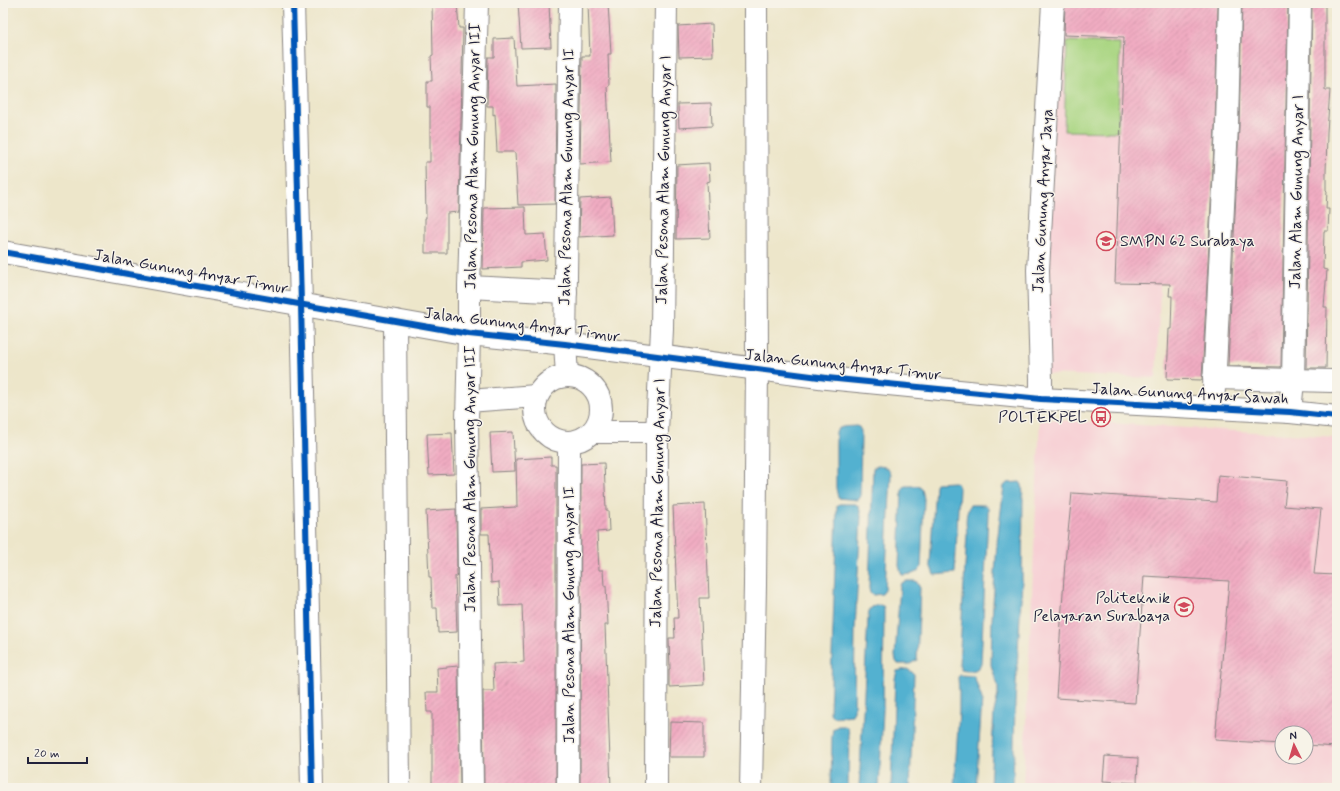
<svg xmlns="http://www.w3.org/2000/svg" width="1340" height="791" font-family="Mynerve,sans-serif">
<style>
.built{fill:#f7cfd4;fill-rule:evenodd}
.grass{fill:#a9d581;stroke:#667c5e}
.water{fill:#52b1d0;stroke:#3a6a86}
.building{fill:url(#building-hatch)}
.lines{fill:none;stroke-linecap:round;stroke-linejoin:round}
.minor-casing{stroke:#888482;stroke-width:24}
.tertiary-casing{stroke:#888482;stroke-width:24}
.minor{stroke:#fff;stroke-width:22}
.tertiary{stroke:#fff;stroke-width:22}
.cycleway-casing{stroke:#f7f3e8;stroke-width:8}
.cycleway{stroke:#0057b8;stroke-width:6}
.labels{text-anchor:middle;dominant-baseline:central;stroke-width:3;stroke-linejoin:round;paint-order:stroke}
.street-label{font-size:16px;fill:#22223b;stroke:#f7f3e8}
.poi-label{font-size:16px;fill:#22223b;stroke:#f7f3e8;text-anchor:end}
</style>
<defs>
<pattern id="building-hatch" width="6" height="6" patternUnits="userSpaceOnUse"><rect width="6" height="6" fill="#f1acc2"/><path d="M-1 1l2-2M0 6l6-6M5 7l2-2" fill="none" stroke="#ce94a8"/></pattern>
</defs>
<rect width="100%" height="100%" fill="#f7f3e8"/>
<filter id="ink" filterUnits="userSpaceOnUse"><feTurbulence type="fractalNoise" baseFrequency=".025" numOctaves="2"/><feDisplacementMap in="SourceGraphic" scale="8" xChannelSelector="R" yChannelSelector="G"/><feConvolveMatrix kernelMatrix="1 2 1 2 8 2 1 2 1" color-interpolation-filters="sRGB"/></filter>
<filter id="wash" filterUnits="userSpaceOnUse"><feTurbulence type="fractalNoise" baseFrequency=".012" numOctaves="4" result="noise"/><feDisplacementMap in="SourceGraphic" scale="16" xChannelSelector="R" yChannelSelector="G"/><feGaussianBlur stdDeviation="0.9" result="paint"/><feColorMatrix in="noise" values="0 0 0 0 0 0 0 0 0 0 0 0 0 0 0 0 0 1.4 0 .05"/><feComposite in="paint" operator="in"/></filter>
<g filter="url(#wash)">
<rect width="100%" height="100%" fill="#ede6ca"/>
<!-- built -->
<g class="built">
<path d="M 1060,3 L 1173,3 L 1156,378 L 1045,374 L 1053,108 Z"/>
<path d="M 1040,419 L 1337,437 L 1337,788 L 1023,788 ZM 1282,733 L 1306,733 L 1306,757 L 1282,757 Z"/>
</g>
<!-- grass -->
<path class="grass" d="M 1067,41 L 1120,43 L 1118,132 L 1064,131 Z"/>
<!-- water -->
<g class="water">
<path d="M 856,426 L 859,427 L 861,431 L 860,498 L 857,500 L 838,498 L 836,488 L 836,432 C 839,425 849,427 856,426 Z"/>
<path d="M 878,466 C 884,467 889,466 891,474 L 885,590 L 882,594 L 873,595 L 870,593 L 869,588 L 873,468 Z"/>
<path d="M 954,482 L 957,483 L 959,488 L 955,573 L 934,575 L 930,564 L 935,485 L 936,483 Z"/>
<path d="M 1020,482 L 1022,485 L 1023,495 L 1022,581 L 1015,703 L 1013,788 L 990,788 L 994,712 L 998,695 L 998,686 L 991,665 L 992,620 L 997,543 L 1004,486 L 1007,483 Z"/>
<path d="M 905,486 L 918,486 L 922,489 L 924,499 L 921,567 L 919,571 L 912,574 L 902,575 L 899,566 L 902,490 Z"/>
<path d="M 839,504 L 856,504 L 859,507 L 861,516 L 855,629 L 854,711 L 852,715 L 833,717 L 830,713 L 837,510 L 837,506 Z"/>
<path d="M 970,505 L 985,505 L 988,508 L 988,514 L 981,663 C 978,672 969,672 961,670 L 959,665 L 967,534 C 966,524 965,514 970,505 Z"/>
<path d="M 907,581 L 916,581 L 920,588 L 917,660 L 910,664 L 898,664 L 896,661 L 895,656 L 900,586 L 901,583 Z"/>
<path d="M 879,605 L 883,606 L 884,610 L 883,711 L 879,788 L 859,788 L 868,618 L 869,611 L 872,607 Z"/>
<path d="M 907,669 L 912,672 L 914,674 L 910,788 L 891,788 L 895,679 L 897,671 Z"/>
<path d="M 960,675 L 974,676 L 982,699 L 976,788 L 954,788 L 959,712 L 959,692 L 958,677 Z"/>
<path d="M 838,726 L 845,726 L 848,729 L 849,735 L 848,788 L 831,788 L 832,735 L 833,729 Z"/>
</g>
<g id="blocks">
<!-- building -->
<g class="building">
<path d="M 432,3 L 457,3 L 459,28 L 463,28 L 459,212 L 447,213 L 447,253 L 425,253 L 425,218 L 426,218 L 425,162 L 430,162 L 430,107 L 427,107 L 427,81 L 432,81 L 431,56 L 433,55 Z"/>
<path d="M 518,3 L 549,3 L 551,47 L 521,48 Z"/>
<path d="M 588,3 L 608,3 L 611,54 L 608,54 L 609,85 L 607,86 L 611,162 L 580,164 L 582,56 L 590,56 Z"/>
<path d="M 1065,3 L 1218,3 L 1215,126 L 1202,380 L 1167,379 L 1169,329 L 1171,329 L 1172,296 L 1169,296 L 1170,284 L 1115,283 L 1124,37 L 1064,35 Z"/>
<path d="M 1242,3 L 1288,3 L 1281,367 L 1228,366 L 1239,127 Z"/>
<path d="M 1312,3 L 1325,4 L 1325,90 L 1330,90 L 1327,132 L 1326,173 L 1326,190 L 1327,191 L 1326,209 L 1329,209 L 1328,231 L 1324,231 L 1323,269 L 1327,270 L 1324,307 L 1327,307 L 1326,368 L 1306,368 Z"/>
<path d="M 712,24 L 713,56 L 679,57 L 678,26 Z"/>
<path d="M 514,38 L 517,86 L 556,84 L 555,204 L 518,205 L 515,152 L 497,152 L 495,114 L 493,115 L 493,106 L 487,106 L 488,57 L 494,57 L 494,39 Z"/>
<path d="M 711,103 L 712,126 L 679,128 L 678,104 Z"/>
<path d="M 709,163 L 710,181 L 707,182 L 710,238 L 676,239 L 677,165 Z"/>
<path d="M 611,197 L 613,235 L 579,237 L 580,199 Z"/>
<path d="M 525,207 L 526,235 L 545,234 L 547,260 L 521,262 L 521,267 L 483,269 L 484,208 Z"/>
<path d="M 513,432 L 515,471 L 492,472 L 490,433 Z"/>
<path d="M 452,433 L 454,474 L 429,475 L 427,434 Z"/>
<path d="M 551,457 L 551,465 L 556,465 L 556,788 L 484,788 L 483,691 L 494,691 L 493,664 L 524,662 L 522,605 L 500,606 L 499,582 L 491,583 L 489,534 L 481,534 L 481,509 L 517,507 L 516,459 Z"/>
<path d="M 604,463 L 606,510 L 608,510 L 609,531 L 597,532 L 599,570 L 603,570 L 604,586 L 606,586 L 608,625 L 605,625 L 611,788 L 580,788 L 581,464 Z"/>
<path d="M 1218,475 L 1287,481 L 1284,506 L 1321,509 L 1314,574 L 1336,575 L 1335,587 L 1337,587 L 1337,747 L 1306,745 L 1306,733 L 1282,733 L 1282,744 L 1215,740 L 1229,581 L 1144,576 L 1135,703 L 1056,698 L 1065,562 L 1072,493 L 1216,502 Z"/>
<path d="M 705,504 L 709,598 L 700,598 L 704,685 L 669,687 L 669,669 L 670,669 L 669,638 L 675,638 L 674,618 L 678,618 L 673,506 Z"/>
<path d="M 456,509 L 457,576 L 455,576 L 457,632 L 438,633 L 437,608 L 432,608 L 431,577 L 429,577 L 426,511 Z"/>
<path d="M 458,666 L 460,788 L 432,788 L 432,712 L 427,712 L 426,692 L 438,692 L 437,668 Z"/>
<path d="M 670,722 L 704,723 L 704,757 L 669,757 Z"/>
<path d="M 1105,756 L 1138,758 L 1137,783 L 1103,781 Z"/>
</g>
</g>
</g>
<g filter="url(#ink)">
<use href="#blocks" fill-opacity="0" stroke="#888482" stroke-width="1"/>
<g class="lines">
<defs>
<g id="minor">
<path d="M 293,3 L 301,304 L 312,788"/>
<path d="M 469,287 L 566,292"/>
<path d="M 395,321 L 399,788"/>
<path d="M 567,375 L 565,344 L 570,3"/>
<circle cx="568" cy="409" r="33"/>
<path d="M 1214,378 L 1331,381"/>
<path d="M 1041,399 L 1041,379 L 1038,270 L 1053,3"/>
<path d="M 468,401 L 536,396"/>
<path d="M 1213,408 L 1227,126 L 1230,3"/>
<path d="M 1290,412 L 1293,381 L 1300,3"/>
<path d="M 592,432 L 657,432"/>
<path d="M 472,788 L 467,421 L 469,334 L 469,287 L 477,3"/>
<path d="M 568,788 L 569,442"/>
<path d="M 656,788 L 657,432 L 662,329 L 666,3"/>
<path d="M 751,788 L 755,585 L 757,369 L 756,3"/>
</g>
<path id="tertiary" d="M 3,252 L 469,334 L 565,344 L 827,378 L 1041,399 L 1290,412 L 1337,417"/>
</defs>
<!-- minor casing -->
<use href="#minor" class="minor-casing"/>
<!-- tertiary casing -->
<use href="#tertiary" class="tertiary-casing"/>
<!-- minor -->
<use href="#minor" class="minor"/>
<!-- tertiary -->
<use href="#tertiary" class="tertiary"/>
<defs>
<g id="cycleway">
<path d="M 293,3 L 301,304 L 312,788"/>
<path d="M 3,252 L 469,334 L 565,344 L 827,378 L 1041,399 L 1290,412 L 1337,417"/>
</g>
</defs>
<!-- cycleway casing -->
<use href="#cycleway" class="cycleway-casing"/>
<!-- cycleway -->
<use href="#cycleway" class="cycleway"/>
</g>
</g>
<!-- icons -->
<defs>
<symbol id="school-ring" viewBox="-11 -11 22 22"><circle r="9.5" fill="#f7f3e8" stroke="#d1495b" stroke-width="1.5"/><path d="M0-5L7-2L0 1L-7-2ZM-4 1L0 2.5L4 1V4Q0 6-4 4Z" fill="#d1495b"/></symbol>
<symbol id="bus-ring" viewBox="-11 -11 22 22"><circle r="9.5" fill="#f7f3e8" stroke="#d1495b" stroke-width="1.5"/><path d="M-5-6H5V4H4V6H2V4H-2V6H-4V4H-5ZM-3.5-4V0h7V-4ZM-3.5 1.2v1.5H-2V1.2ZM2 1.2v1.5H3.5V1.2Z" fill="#d1495b"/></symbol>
<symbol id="university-ring" viewBox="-11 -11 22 22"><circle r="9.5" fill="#f7f3e8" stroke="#d1495b" stroke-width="1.5"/><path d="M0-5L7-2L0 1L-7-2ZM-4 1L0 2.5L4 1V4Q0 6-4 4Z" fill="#d1495b"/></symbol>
</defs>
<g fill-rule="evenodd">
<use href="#school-ring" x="1095" y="230" width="22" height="22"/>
<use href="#bus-ring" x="1090" y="406" width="22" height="22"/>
<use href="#university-ring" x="1173" y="596" width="22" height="22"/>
</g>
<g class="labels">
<!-- street labels -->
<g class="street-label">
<text transform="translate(473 156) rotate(-89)">Jalan Pesona Alam Gunung Anyar III</text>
<text transform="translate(567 177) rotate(-89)">Jalan Pesona Alam Gunung Anyar II</text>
<text transform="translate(664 180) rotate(-89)">Jalan Pesona Alam Gunung Anyar I</text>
<text transform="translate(1297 192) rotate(-89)">Jalan Alam Gunung Anyar I</text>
<text transform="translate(1043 201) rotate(-87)">Jalan Gunung Anyar Jaya</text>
<text transform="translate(191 272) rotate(10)">Jalan Gunung Anyar Timur</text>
<text transform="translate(522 325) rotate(7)">Jalan Gunung Anyar Timur</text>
<text transform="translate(843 365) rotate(6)">Jalan Gunung Anyar Timur</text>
<text transform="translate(1190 394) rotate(3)">Jalan Gunung Anyar Sawah</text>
<text transform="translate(470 479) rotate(-90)">Jalan Pesona Alam Gunung Anyar III</text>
<text transform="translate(658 503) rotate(-89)">Jalan Pesona Alam Gunung Anyar I</text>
<text transform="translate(569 615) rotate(-90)">Jalan Pesona Alam Gunung Anyar II</text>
</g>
<!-- poi labels -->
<g class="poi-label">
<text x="1120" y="241" text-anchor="start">SMPN 62 Surabaya</text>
<text x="1087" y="417">POLTEKPEL</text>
<text x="1170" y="598">Politeknik<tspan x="1170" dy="18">Pelayaran Surabaya</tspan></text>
</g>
</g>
<!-- margin -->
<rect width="1340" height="791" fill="none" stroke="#f7f3e8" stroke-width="16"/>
<!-- north arrow -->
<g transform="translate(1294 745) rotate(355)"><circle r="19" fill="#f7f3e8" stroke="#a29fa3"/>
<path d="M0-3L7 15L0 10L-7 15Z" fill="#d1495b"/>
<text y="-6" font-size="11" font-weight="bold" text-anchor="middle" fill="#22223b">N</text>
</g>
<!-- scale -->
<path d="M28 757v6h59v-6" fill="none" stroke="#22223b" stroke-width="2"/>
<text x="34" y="757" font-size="12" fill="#22223b" stroke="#f7f3e8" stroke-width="3" paint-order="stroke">20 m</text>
</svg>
